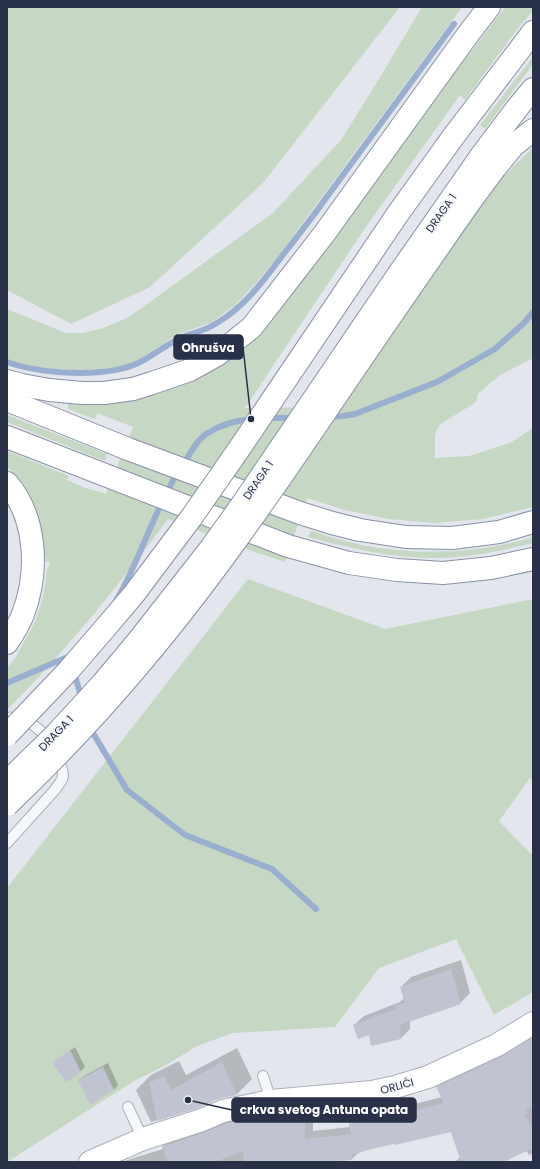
<svg xmlns="http://www.w3.org/2000/svg" width="540" height="1169" font-family="Poppins,sans-serif">
<style>
.green{fill:#c6d7c3}
.shadow{fill:#0003}
.lines{fill:none;stroke-linecap:round;stroke-linejoin:round}
.stream{stroke:#9aafd0;stroke-width:6}
.building{fill:#bfc4d0}
.lane-casing{stroke:#abb0ba;stroke-width:12}
.secondary-casing{stroke:#abb0ba;stroke-width:24}
.highway-casing{stroke:#8891a5;stroke-width:24}
.lane{stroke:#f6f7fa;stroke-width:10}
.secondary{stroke:#fff;stroke-width:22}
.highway{stroke:#fff;stroke-width:22}
.highway-bridge-casing{stroke:#8891a5;stroke-width:24;stroke-linecap:butt}
.highway-bridge{stroke:#fff;stroke-width:22}
.labels{text-anchor:middle;dominant-baseline:central;stroke-width:3.5;stroke-linejoin:round;paint-order:stroke}
.street-label{font-size:11px;fill:#283147;stroke:#f3f5f9}
.leader{fill:none;stroke:#283147;stroke-width:1.5}
.callout-dot{fill:#283147;stroke:#f3f5f9;stroke-width:1.5}
.callout{fill:#283147;stroke:#283147;stroke-width:1.5}
.callout-label{font-size:12px;text-anchor:middle;font-weight:bold;fill:#fff}
</style>
<rect width="100%" height="100%" fill="#e3e6ec"/>
<!-- green -->
<g class="green">
<path d="M 7,7 L 400,7 L 263,183 L 150,287 L 71,324 L 7,290 Z"/>
<path d="M 422,7 L 462,7 L 285,247 L 258,281 L 235,305 L 212,322 L 176,335 L 139,360 L 121,366 L 102,369 L 80,370 L 54,369 L 27,365 L 7,360 L 7,309 L 66,333 L 82,333 L 101,329 L 129,317 L 273,213 L 341,140 L 376,84 Z"/>
<path d="M 505,7 L 533,7 L 533,11 L 518,28 L 465,100 L 460,95 L 365,228 L 245,408 L 343,407 L 468,223 L 507,173 L 533,147 L 533,358 L 500,375 L 478,394 L 476,402 L 439,425 L 435,435 L 435,458 L 469,456 L 510,443 L 533,428 L 533,507 L 483,519 L 434,523 L 389,519 L 345,510 L 307,498 L 285,562 L 255,552 L 168,519 C 118,586 66,651 7,710 L 7,668 L 16,657 L 23,644 L 35,622 L 43,597 L 47,570 L 50,563 L 45,561 L 46,557 L 44,555 L 43,542 L 29,496 L 17,479 L 7,466 L 7,451 L 69,476 L 67,480 L 83,487 L 106,494 L 133,427 L 97,413 L 95,419 L 68,409 L 68,404 L 70,402 L 119,400 L 281,306 L 362,200 L 431,104 Z"/>
<path d="M 533,57 L 533,64 L 485,129 L 480,125 Z"/>
<path d="M 7,415 L 107,454 L 105,461 L 7,422 Z"/>
<path d="M 311,531 C 327,536 344,541 361,545 C 418,556 477,554 533,537 L 533,543 C 501,551 470,557 437,558 C 394,559 350,548 308,537 Z"/>
<path d="M 248,579 L 385,629 L 533,599 L 533,780 L 530,778 L 499,821 L 533,856 L 533,992 L 494,1015 L 456,939 L 379,968 L 335,1027 L 233,1033 L 197,1046 L 166,1065 L 134,1081 L 7,1162 L 7,888 Z"/>
</g>
<!-- shadow -->
<g class="shadow">
<path d="M 461,960 L 470,993 L 460,1003 L 410,1020 L 410,1029 L 401,1038 L 370,1034 L 354,1025 L 364,1016 L 400,1002 L 404,998 L 401,987 L 411,977 Z"/>
<path d="M 533,1035 L 533,1153 L 529,1155 L 526,1150 L 501,1162 L 455,1162 L 460,1157 L 451,1131 L 360,1151 L 352,1159 L 321,1162 L 121,1162 L 163,1149 L 162,1147 L 171,1138 L 215,1124 L 259,1113 L 313,1114 L 313,1131 L 350,1127 L 346,1107 L 355,1099 L 373,1097 L 376,1114 L 442,1097 L 437,1087 L 446,1079 Z"/>
<path d="M 75,1047 L 85,1067 L 81,1071 L 67,1081 L 58,1059 Z"/>
<path d="M 237,1048 L 252,1079 L 237,1094 L 218,1098 L 197,1107 L 151,1122 L 136,1090 L 151,1075 L 179,1061 L 186,1075 Z"/>
<path d="M 108,1063 L 118,1085 L 114,1090 L 79,1080 L 84,1076 Z"/>
</g>
<g class="lines">
<!-- stream -->
<g class="stream">
<path d="M 7,362 C 40,374 103,378 136,364 C 150,358 161,348 175,341 C 183,336 192,334 200,331 C 213,327 224,319 234,311 C 253,295 267,276 282,256 C 297,237 312,218 326,198 C 368,140 411,82 454,24"/>
<path d="M 328,417 L 343,416 L 355,414 L 437,382 L 495,349 L 524,323 L 533,312"/>
<path d="M 266,418 L 295,418"/>
<path d="M 183,465 C 189,455 196,441 206,434 C 220,425 237,420 253,419"/>
<path d="M 116,601 C 140,560 153,513 178,472"/>
<path d="M 74,672 L 82,700"/>
<path d="M 7,683 L 70,656 L 72,654"/>
<path d="M 90,728 L 127,790 L 185,835 L 272,869 L 316,909"/>
</g>
</g>
<!-- building -->
<g class="building">
<path d="M 451,969 L 461,1004 L 400,1025 L 401,1039 L 371,1046 L 369,1035 L 358,1039 L 353,1025 L 396,1009 L 395,1005 L 405,1003 L 400,987 Z"/>
<path d="M 533,1038 L 533,1106 L 526,1109 L 528,1113 L 525,1115 L 533,1130 L 533,1148 L 504,1162 L 461,1162 L 451,1132 L 395,1145 L 394,1144 L 372,1149 L 351,1155 L 352,1160 L 329,1162 L 244,1162 L 243,1151 L 215,1162 L 168,1162 L 165,1156 L 163,1146 L 206,1132 L 227,1123 L 250,1118 L 251,1121 L 305,1122 L 305,1139 L 351,1134 L 345,1107 L 365,1105 L 368,1122 L 444,1103 L 436,1087 L 502,1056 Z"/>
<path d="M 70,1050 L 81,1072 L 66,1082 L 52,1063 Z"/>
<path d="M 222,1062 L 237,1095 L 218,1099 L 198,1108 L 157,1121 L 149,1083 L 164,1076 L 171,1090 Z"/>
<path d="M 103,1067 L 114,1090 L 90,1105 L 78,1080 Z"/>
</g>
<g class="lines">
<defs>
<g id="lane">
<path d="M 7,718 C 12,717 17,718 22,720 C 41,726 50,741 57,758 C 60,763 63,769 63,776 C 62,782 57,787 53,792 L 7,843"/>
<path d="M 263,1076 L 271,1101"/>
<path d="M 128,1107 L 143,1139"/>
</g>
<path id="secondary" d="M 90,1162 L 143,1139 L 202,1120 L 223,1111 L 271,1101 L 372,1092 L 395,1087 L 428,1077 L 497,1045 L 533,1023"/>
<g id="highway">
<path d="M 453,137 L 533,32"/>
<path d="M 481,156 L 518,107 L 533,89"/>
<path d="M 495,168 L 513,146 L 533,130"/>
<path d="M 7,381 L 22,385 L 49,390 L 82,393 L 104,393 L 133,389 L 152,383 L 190,370 L 217,355 L 252,327 L 324,234 L 469,33 L 489,7"/>
<path d="M 7,400 L 128,449 L 300,513 L 332,523 L 360,530 L 406,537 L 452,538 L 499,532 L 533,522"/>
<path d="M 7,437 L 288,546 L 349,563 L 397,570 L 443,573 L 491,568 L 533,559"/>
<path d="M 7,483 C 37,518 39,572 23,614 C 19,625 13,634 7,643"/>
</g>
</defs>
<!-- lane casing -->
<use href="#lane" class="lane-casing"/>
<!-- secondary casing -->
<use href="#secondary" class="secondary-casing"/>
<!-- highway casing -->
<use href="#highway" class="highway-casing"/>
<!-- lane -->
<use href="#lane" class="lane"/>
<!-- secondary -->
<use href="#secondary" class="secondary"/>
<!-- highway -->
<use href="#highway" class="highway"/>
<defs>
<g id="highway-bridge">
<path d="M 7,735 L 68,671 L 106,627 L 134,594 L 191,518 L 239,449 L 397,215 L 453,137"/>
<path d="M 7,782 L 56,734 L 102,684 L 138,641 L 211,548 L 241,506 L 398,275 L 481,156"/>
<path d="M 7,805 C 53,761 98,714 139,665 C 207,585 267,498 326,411 C 374,340 423,269 472,199 L 495,168"/>
</g>
</defs>
<!-- highway-bridge casing -->
<use href="#highway-bridge" class="highway-bridge-casing"/>
<!-- highway-bridge -->
<use href="#highway-bridge" class="highway-bridge"/>
</g>
<g class="labels">
<!-- street labels -->
<g class="street-label">
<text transform="translate(441 213) rotate(-55)">DRAGA 1</text>
<text transform="translate(258 480) rotate(-56)">DRAGA 1</text>
<text transform="translate(56 733) rotate(-46)">DRAGA 1</text>
<text transform="translate(397 1086) rotate(-15)">ORLIĆI</text>
</g>
</g>
<!-- callouts -->
<path class="leader" d="M251 419L243 347M188 1100L232 1110"/>
<g class="callout-dot">
<circle cx="251" cy="419" r="4"/>
<circle cx="188" cy="1100" r="4"/>
</g>
<g class="callout">
<rect x="174" y="335" width="69" height="24" rx="4"/>
<rect x="232" y="1098" width="184" height="24" rx="4"/>
</g>
<g class="callout-label">
<text x="208" y="352">Ohrušva</text>
<text x="324" y="1114">crkva svetog Antuna opata</text>
</g>
<!-- border -->
<rect width="540" height="1169" fill="none" stroke="#283147" stroke-width="16"/>
</svg>
